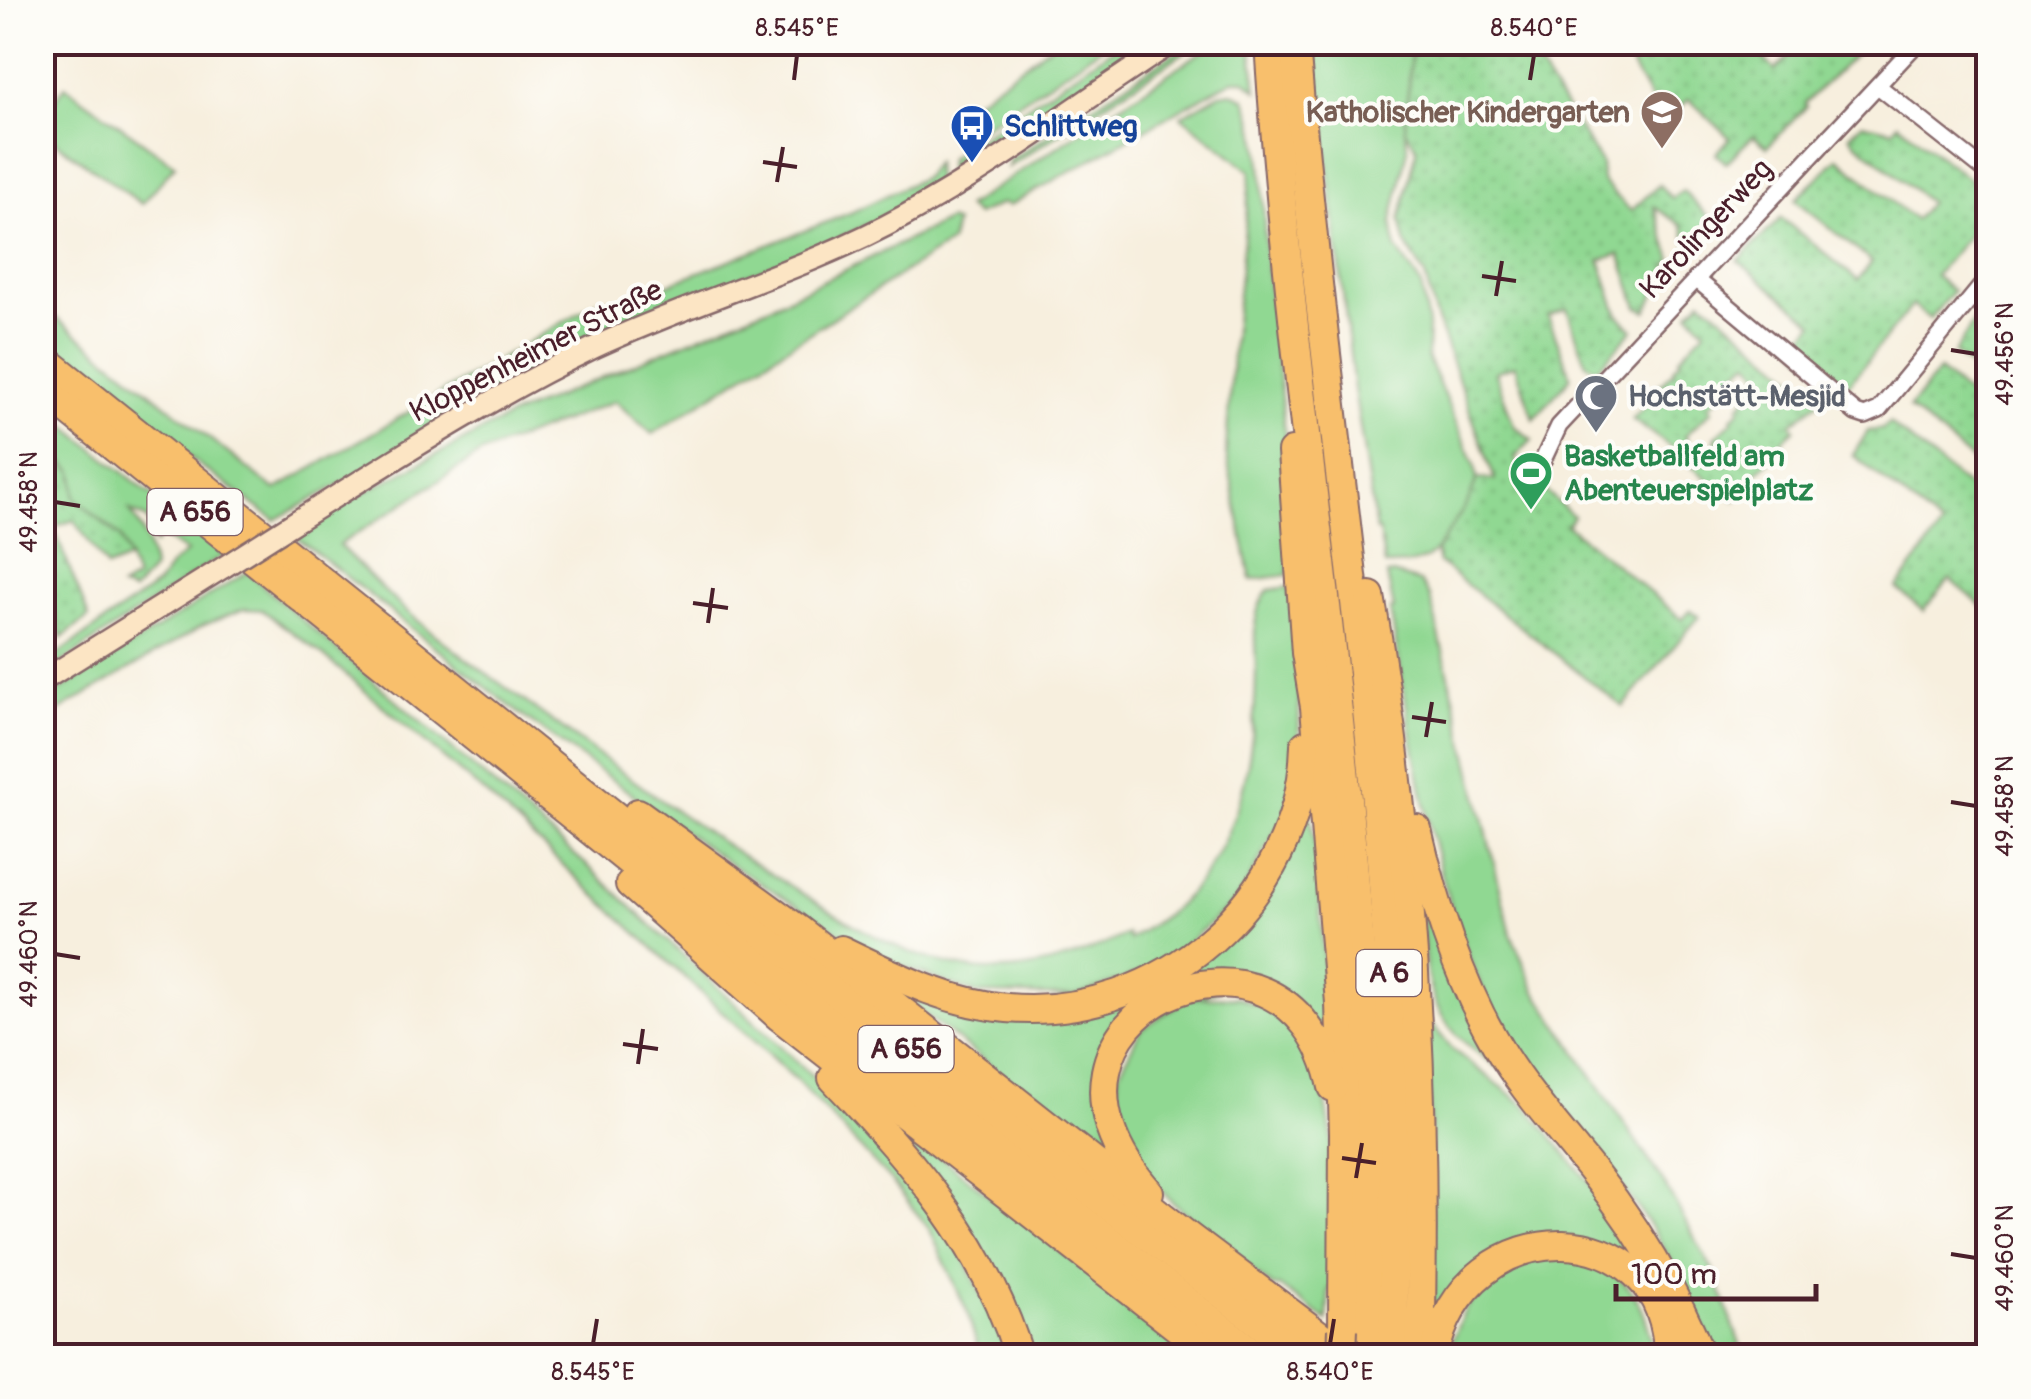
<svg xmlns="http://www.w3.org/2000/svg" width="2031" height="1399" font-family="Pangolin,sans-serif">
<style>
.grass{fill:#90d892;stroke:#6d7c5e;stroke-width:2.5}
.garden{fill:url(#garden-dots);stroke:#6d7c5e;stroke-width:2.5}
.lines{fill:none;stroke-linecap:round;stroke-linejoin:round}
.minor-casing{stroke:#87686a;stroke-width:20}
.secondary-casing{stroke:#87686a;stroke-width:25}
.motorway-casing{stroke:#87686a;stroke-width:32}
.minor{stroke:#fff;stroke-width:15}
.secondary{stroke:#fce5c4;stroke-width:20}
.motorway{stroke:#f8bf6c;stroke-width:28}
.secondary-bridge-casing{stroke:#87686a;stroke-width:25;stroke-linecap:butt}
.motorway-bridge-casing{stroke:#87686a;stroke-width:32;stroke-linecap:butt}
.secondary-bridge{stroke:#fce5c4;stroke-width:20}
.motorway-bridge{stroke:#f8bf6c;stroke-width:28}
.ticks{fill:none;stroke:#4a1f2b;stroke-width:4}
.labels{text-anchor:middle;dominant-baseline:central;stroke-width:8;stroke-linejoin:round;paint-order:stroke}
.shield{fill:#fdfcf7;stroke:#806168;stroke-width:2.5}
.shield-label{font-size:28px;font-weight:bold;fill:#4a1f2b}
.education-label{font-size:30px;font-weight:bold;fill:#785e54;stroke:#fdfcf7;text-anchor:end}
.transit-label{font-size:30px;font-weight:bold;fill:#164399;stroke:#fdfcf7;text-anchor:start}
.street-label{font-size:30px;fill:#4a1f2b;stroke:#fdfcf7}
.worship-label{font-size:30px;font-weight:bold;fill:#5b616d;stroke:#fdfcf7;text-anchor:start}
.leisure-label{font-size:30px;font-weight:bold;fill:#27864d;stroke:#fdfcf7;text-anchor:start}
.neatline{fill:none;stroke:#4a1f2b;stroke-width:4}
.ticks-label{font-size:25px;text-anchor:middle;fill:#4a1f2b}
</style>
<defs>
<pattern id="garden-dots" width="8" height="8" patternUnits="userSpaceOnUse" patternTransform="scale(2.5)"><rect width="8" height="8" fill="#90d892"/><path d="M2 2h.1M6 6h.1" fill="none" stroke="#7eb97e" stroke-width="1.8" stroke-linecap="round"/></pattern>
</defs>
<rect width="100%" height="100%" fill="#fdfcf7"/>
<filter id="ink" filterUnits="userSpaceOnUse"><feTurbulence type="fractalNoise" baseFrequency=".01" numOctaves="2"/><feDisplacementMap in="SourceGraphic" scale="20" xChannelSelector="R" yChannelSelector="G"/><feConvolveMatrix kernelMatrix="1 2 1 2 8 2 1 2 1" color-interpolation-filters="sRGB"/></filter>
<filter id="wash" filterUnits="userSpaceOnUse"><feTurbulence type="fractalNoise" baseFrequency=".0048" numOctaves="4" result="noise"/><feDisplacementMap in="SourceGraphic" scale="40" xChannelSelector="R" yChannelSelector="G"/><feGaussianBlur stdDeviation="2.25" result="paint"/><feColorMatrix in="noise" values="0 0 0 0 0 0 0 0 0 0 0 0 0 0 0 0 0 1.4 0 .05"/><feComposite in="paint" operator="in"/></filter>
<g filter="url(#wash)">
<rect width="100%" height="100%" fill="#f7efde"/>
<!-- grass -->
<g class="grass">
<path d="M 1055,42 L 1108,43 L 978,130 L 957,142 L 952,140 L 949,130 L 976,106 L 973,102 Z"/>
<path d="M 1121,43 L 1161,43 L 1023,133 L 1010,133 L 950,173 L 948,170 L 949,158 Z"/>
<path d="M 1189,43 L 1199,43 L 1008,167 L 1010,160 Z"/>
<path d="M 1215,43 L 1251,43 L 1257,90 L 1244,80 L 1233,80 L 1008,206 L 1003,203 L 976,215 L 966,207 Z"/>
<path d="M 1310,43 L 1412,43 L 1405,130 L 1408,149 L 1392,221 L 1396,248 L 1421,285 L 1428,325 L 1427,357 L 1474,463 C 1475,468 1477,473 1477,479 C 1476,496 1440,552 1425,559 C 1413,565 1398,565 1385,565 L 1379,531 L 1376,531 L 1354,389 L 1328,164 Z"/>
<path d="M 65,86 L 175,165 L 142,204 L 43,133 L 43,117 Z"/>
<path d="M 1231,92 L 1246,99 C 1267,150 1261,202 1266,256 C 1275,361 1295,469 1288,575 L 1251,580 L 1226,453 L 1233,341 L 1251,171 L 1181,116 L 1220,94 Z"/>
<path d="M 935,162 L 936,189 L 929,194 L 832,242 L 661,308 L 275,520 L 203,468 L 43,339 L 42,307 L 275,490 L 601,300 L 625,301 L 850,213 L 924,177 Z"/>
<path d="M 949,220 L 955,223 L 951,242 L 652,434 L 615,401 L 482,453 L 339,545 C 357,563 374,582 393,599 C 443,645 501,683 556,724 C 626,775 695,826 768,872 C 829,910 894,956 966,968 C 1022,977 1078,958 1127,934 L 1129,940 C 1145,928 1164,918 1179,904 C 1242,844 1255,753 1256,671 C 1256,644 1249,611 1269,590 L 1289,587 L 1299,682 L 1299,743 L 1286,813 L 1239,898 L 1162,965 L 1076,996 L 977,994 L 882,959 L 727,862 L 521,715 L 295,536 L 357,496 L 509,417 L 773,305 Z"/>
<path d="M 43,408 L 225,554 L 43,675 L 43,665 L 158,584 L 171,565 L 187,552 L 160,535 L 155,544 L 147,519 L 130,511 C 143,529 150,546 153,569 L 133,592 L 121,588 L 136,579 L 120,537 L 75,498 L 74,472 L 43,444 Z"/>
<path d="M 247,572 L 589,867 L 822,1085 L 949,1226 L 1011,1356 L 980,1356 L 967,1311 L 930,1230 L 893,1183 L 794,1078 L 488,796 L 323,655 L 262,610 L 244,609 L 204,625 L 43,720 L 43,701 Z"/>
<path d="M 1393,574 L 1420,582 L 1430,597 L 1511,934 L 1536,992 L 1662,1180 L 1716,1276 L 1744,1356 L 1716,1356 C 1694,1302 1669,1250 1634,1203 C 1592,1147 1540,1094 1505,1033 C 1432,905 1416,753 1390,610 L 1394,609 L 1387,575 Z"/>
<path d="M 1309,811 L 1316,849 L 1330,1049 L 1245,979 L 1115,1032 L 1120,1167 L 868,970 L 991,1014 L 1174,975 Z"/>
<path d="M 1420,891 L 1498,1068 C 1482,1055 1463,1044 1450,1027 C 1420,991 1424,935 1420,891 Z"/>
<path d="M 1238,997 L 1266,1008 L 1298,1035 L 1323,1087 L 1332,1137 L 1332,1288 L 1329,1289 L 1327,1321 L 1279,1286 L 1272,1287 L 1169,1199 L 1148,1175 L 1118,1114 L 1118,1076 L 1140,1030 L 1189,998 Z"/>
<path d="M 1428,1025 L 1433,1026 L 1453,1050 L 1525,1105 L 1613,1211 L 1691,1356 L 1674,1356 L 1640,1273 L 1528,1240 L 1434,1333 Z"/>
<path d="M 900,1129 L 930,1149 L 1196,1356 L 1028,1356 Z"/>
<path d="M 1550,1255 C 1623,1267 1641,1284 1655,1356 L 1445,1356 L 1466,1308 L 1503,1270 Z"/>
</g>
<!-- garden -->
<g class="garden">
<path d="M 1510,43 L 1515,51 L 1528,50 L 1601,163 L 1602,181 L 1631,211 L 1659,185 L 1672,198 L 1683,191 L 1719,227 L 1691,252 L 1682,225 L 1654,207 L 1672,259 L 1647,311 L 1638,307 L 1620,254 L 1600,260 L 1618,314 L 1633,330 L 1597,369 L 1586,363 L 1567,309 L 1548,316 L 1571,377 L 1534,419 L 1515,365 L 1495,372 L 1514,426 L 1532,440 L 1515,458 L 1523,479 L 1536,490 L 1543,488 L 1573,516 L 1567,525 L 1682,619 L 1690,610 L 1699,617 L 1623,707 L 1439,563 L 1436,551 L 1468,502 L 1477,479 L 1495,480 L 1435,315 L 1425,276 L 1405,242 L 1400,220 L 1417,148 L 1405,130 L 1412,43 Z"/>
<path d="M 1619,43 L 1764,43 L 1756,51 L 1775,70 L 1803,43 L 1867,43 L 1805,103 L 1807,106 L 1767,147 L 1753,136 L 1726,163 L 1716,154 L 1730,138 L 1689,99 L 1664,124 Z"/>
<path d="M 1862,123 L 1893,130 L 1898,123 L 1988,194 L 1988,211 L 1935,276 L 1953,291 L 1930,319 L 1912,305 L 1844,390 L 1795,347 L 1814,323 L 1738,261 L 1781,218 L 1858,280 L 1872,262 L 1795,200 L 1838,158 L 1915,220 L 1929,202 L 1853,140 L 1850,135 Z"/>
<path d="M 1702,299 L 1821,400 L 1791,424 L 1795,429 L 1767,454 L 1771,459 L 1744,484 L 1747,489 L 1735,500 L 1692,467 L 1710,450 L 1708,448 L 1717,440 L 1715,437 L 1733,420 L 1732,417 L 1741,409 L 1739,406 L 1764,378 L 1749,361 L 1733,375 L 1736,380 L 1709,406 L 1712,410 L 1685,436 L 1688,440 L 1676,451 L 1632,419 L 1650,402 L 1649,399 L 1658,391 L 1656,388 L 1674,371 L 1673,369 L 1681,360 L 1679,358 L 1705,330 L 1689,312 Z"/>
<path d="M 1973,323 L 1988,336 L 1988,382 L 1954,353 Z"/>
<path d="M 1939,371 L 1988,412 L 1988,553 L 1982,562 L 1988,568 L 1988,611 L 1950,579 L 1923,611 L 1897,588 L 1942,527 L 1853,455 L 1868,431 L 1883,429 L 1889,423 L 1972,490 L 1986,472 L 1909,408 Z"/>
<path d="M 42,444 L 74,472 L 75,498 L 120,537 L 129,559 L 107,568 L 74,520 L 53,527 L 89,617 L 62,638 L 43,573 Z"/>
</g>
</g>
<g filter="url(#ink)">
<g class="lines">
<defs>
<g id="minor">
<path d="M 1878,86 L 1988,173"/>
<path d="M 1696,279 L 1856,413 L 1865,416 L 1879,410 L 1988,278"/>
<path d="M 1543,460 L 1559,426 L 1918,42"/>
</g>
<g id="secondary">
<path d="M 298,520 C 394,460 491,397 593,348 C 695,300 807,270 906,215 C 999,164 1085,99 1173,42"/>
<path d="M 42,681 L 224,567"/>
</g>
<g id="motorway">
<path d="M 1269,42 C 1296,481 1389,915 1368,1356"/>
<path d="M 1295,42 C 1318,347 1369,650 1388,955 C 1396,1089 1395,1222 1393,1356"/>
<path d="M 42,357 L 872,1022 L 1302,1356"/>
<path d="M 42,389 L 855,1043 L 1257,1356"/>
<path d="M 1292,452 L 1306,653 L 1315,707 L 1340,1003 L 1344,1134 L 1343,1329"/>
<path d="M 1370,596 C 1415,848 1427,1101 1420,1356"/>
<path d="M 638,813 L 799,930 L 1190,1238 L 1347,1356"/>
<path d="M 1417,829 C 1435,907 1461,989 1504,1057 C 1530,1098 1563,1134 1593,1172 C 1638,1229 1674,1289 1701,1356"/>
<path d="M 630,884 L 780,1017 L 1214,1356"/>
<path d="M 841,950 C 895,976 947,1003 1007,1008 C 1161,1021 1301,899 1305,745"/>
<path d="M 833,1078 C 912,1161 985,1244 1019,1356"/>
<path d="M 1149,1192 C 993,1015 1290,882 1333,1087"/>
<path d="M 1434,1356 C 1466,1203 1668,1213 1668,1356"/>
</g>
</defs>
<!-- minor casing -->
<use href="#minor" class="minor-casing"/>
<!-- secondary casing -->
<use href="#secondary" class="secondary-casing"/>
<!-- motorway casing -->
<use href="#motorway" class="motorway-casing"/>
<!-- minor -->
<use href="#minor" class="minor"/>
<!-- secondary -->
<use href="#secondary" class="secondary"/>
<!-- motorway -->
<use href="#motorway" class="motorway"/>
<defs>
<path id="secondary-bridge" d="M 224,567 L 298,520"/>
<path id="motorway-bridge" d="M 1342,1356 L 1343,1329"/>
</defs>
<!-- secondary-bridge casing -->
<use href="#secondary-bridge" class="secondary-bridge-casing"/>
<!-- motorway-bridge casing -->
<use href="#motorway-bridge" class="motorway-bridge-casing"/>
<!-- secondary-bridge -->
<use href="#secondary-bridge" class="secondary-bridge"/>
<!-- motorway-bridge -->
<use href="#motorway-bridge" class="motorway-bridge"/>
</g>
</g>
<!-- ticks -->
<path class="ticks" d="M 794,80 L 797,55M 1530,80 L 1534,55M 763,162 L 797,167M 777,182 L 783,147M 1482,276 L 1516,281M 1496,296 L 1502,261M 1951,350 L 1976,354M 55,502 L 80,506M 693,603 L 728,608M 708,623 L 713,588M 1412,717 L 1446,722M 1426,737 L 1432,702M 1951,802 L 1976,806M 55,954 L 80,958M 623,1044 L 658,1049M 638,1064 L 643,1029M 1342,1158 L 1376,1163M 1356,1178 L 1362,1143M 1951,1254 L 1976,1258M 593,1344 L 597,1319M 1330,1344 L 1334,1319"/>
<!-- icons -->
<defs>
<symbol id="school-pin" viewBox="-11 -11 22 30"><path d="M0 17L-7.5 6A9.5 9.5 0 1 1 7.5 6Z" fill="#8d6e63" stroke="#fdfcf7"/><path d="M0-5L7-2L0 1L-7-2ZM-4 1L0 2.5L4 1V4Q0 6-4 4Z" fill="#fff"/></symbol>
<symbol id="bus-pin" viewBox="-11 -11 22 30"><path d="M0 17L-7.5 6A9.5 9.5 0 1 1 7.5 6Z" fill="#1a4fb4" stroke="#fdfcf7"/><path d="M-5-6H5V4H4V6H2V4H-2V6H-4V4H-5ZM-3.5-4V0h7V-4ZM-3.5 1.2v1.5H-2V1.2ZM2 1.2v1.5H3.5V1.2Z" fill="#fff"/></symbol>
<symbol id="mosque-pin" viewBox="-11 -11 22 30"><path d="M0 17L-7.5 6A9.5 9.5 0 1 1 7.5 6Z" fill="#6b7280" stroke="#fdfcf7"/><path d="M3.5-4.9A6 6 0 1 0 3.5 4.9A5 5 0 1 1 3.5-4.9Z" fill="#fff"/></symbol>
<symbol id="stadium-pin" viewBox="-11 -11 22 30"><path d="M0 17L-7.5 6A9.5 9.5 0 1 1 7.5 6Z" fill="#2e9e5b" stroke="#fdfcf7"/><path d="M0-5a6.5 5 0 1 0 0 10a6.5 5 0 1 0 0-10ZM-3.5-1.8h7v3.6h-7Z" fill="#fff"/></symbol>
</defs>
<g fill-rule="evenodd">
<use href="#school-pin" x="1637" y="87" width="50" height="68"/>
<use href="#bus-pin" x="947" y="101" width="50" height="68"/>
<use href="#mosque-pin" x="1571" y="371" width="50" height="68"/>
<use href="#stadium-pin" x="1506" y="448" width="50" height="68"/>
</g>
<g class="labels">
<!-- shield labels -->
<g class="shield">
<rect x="147.5" y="489" width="95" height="46" rx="8"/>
<rect x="1356.5" y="950" width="65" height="46" rx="8"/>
<rect x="858.5" y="1026" width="95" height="46" rx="8"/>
</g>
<g class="shield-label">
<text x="195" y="512">A 656</text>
<text x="1389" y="973">A 6</text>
<text x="906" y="1049">A 656</text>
</g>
<!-- education labels -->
<g class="education-label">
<text x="1630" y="112">Katholischer Kindergarten</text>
</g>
<!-- transit labels -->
<g class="transit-label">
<text x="1004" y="126">Schlittweg</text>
</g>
<!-- street labels -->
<g class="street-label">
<text transform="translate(1706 229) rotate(-47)">Karolingerweg</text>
<text transform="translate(536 351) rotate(-27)">Kloppenheimer Straße</text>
</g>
<!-- worship labels -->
<g class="worship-label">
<text x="1628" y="396">Hochstätt-Mesjid</text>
</g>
<!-- leisure labels -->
<g class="leisure-label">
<text x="1564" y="456">Basketballfeld am<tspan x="1564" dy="34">Abenteuerspielplatz</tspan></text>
</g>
</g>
<!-- margin -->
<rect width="2031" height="1399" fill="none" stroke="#fdfcf7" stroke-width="110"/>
<!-- scale -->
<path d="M1616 1284v15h200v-15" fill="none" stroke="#4a1f2b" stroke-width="5"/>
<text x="1631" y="1284" font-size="30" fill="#4a1f2b" stroke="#fdfcf7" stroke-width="8" paint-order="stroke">100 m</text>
<rect x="55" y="55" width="1921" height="1289" class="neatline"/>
<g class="ticks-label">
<text x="797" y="36">8.545°E</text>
<text x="1534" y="36">8.540°E</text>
<text transform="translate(2004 354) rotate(-90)" y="9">49.456°N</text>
<text transform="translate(28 502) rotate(-90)" y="9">49.458°N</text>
<text transform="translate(2004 806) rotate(-90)" y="9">49.458°N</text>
<text transform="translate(28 954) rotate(-90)" y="9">49.460°N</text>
<text transform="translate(2004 1258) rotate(-90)" y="9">49.460°N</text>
<text x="593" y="1380">8.545°E</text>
<text x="1330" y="1380">8.540°E</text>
</g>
</svg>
